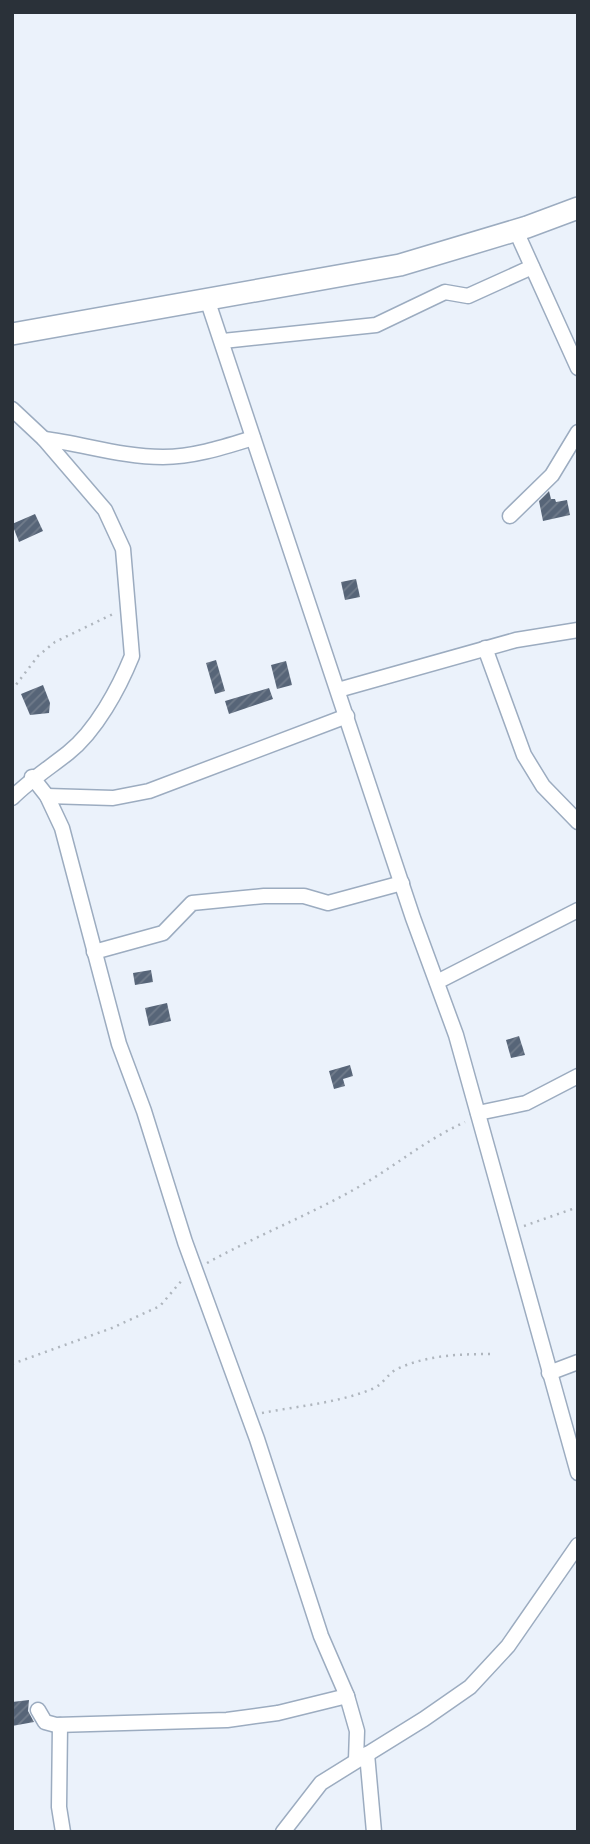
<svg xmlns="http://www.w3.org/2000/svg" width="590" height="1844" font-family="'Roboto Serif',serif">
<style>
.building{fill:url(#building-hatch)}
.lines{fill:none;stroke-linecap:round;stroke-linejoin:round}
.street-casing{stroke:#9cacc0;stroke-width:17}
.secondary-casing{stroke:#9cacc0;stroke-width:24}
.path{stroke:#afb6be;stroke-width:2.5;stroke-dasharray:2 5;stroke-linecap:butt}
.street{stroke:#fff;stroke-width:14}
.secondary{stroke:#fff;stroke-width:21}
</style>
<defs>
<pattern id="building-hatch" width="6" height="6" patternUnits="userSpaceOnUse" patternTransform="scale(1.75)"><rect width="6" height="6" fill="#576578"/><path d="M-1 1l2-2M0 6l6-6M5 7l2-2" fill="none" stroke="#717c8b"/></pattern>
</defs>
<rect width="100%" height="100%" fill="#ebf2fb"/>
<!-- building -->
<g class="building">
<path d="M 549,491 L 551,499 L 555,499 L 556,502 L 567,500 L 570,515 L 543,521 L 539,501 Z"/>
<path d="M 35,514 L 43,531 L 19,542 L 12,524 Z"/>
<path d="M 356,579 L 360,597 L 345,600 L 341,582 Z"/>
<path d="M 216,660 L 225,691 L 215,694 L 206,663 Z"/>
<path d="M 286,661 L 292,685 L 277,689 L 271,665 Z"/>
<path d="M 43,685 L 50,703 L 49,713 L 30,715 L 21,694 Z"/>
<path d="M 269,688 L 273,699 L 229,714 L 225,701 Z"/>
<path d="M 151,970 L 153,982 L 135,985 L 133,973 Z"/>
<path d="M 167,1003 L 171,1021 L 149,1026 L 145,1008 Z"/>
<path d="M 519,1036 L 525,1055 L 511,1058 L 506,1040 Z"/>
<path d="M 350,1065 L 353,1076 L 343,1079 L 345,1086 L 334,1089 L 329,1071 Z"/>
<path d="M 29,1700 L 28,1711 L 34,1722 L 12,1726 L 12,1702 Z"/>
</g>
<g class="lines">
<defs>
<g id="street">
<path d="M 516,231 L 578,368"/>
<path d="M 207,299 L 413,918 L 456,1035 L 578,1473"/>
<path d="M 223,341 L 376,325 L 445,292 L 468,296 L 532,267"/>
<path d="M 12,409 L 44,439 L 105,510 L 123,549 L 132,656 C 119,688 96,731 68,753 C 49,768 30,780 12,798"/>
<path d="M 44,439 C 84,444 122,457 163,457 C 194,457 224,447 253,438"/>
<path d="M 510,516 L 552,475 L 578,432"/>
<path d="M 485,648 L 524,755 L 543,786 L 578,822"/>
<path d="M 338,690 L 516,640 L 578,630"/>
<path d="M 32,777 L 47,796 L 62,828 L 119,1044 L 144,1111 L 185,1242 L 257,1439 L 321,1636 L 347,1696 L 357,1731 L 356,1760"/>
<path d="M 47,796 L 113,798 L 149,791 L 347,716"/>
<path d="M 94,952 L 163,933 L 192,903 L 264,896 L 304,896 L 328,903 L 402,883"/>
<path d="M 437,982 L 578,910"/>
<path d="M 478,1113 L 526,1103 L 578,1076"/>
<path d="M 549,1373 L 578,1362"/>
<path d="M 38,1710 L 45,1722 L 56,1725 L 227,1720 L 278,1713 L 347,1696"/>
<path d="M 60,1725 L 59,1807 L 63,1832"/>
<path d="M 367,1754 L 374,1832"/>
<path d="M 283,1832 L 321,1783 L 424,1719 L 470,1687 L 508,1646 L 578,1545"/>
</g>
<path id="secondary" d="M 12,334 L 400,265 L 527,227 L 578,208"/>
</defs>
<!-- street casing -->
<use href="#street" class="street-casing"/>
<!-- secondary casing -->
<use href="#secondary" class="secondary-casing"/>
<!-- path -->
<g class="path">
<path d="M 12,690 L 38,656 L 55,642 L 113,614"/>
<path d="M 524,1226 L 578,1207"/>
<path d="M 207,1263 C 256,1236 307,1216 355,1189 C 393,1168 425,1140 465,1122"/>
<path d="M 12,1364 L 112,1328 L 160,1306 L 183,1279"/>
<path d="M 262,1413 C 298,1406 338,1403 372,1389 C 383,1385 387,1374 397,1369 C 427,1355 460,1354 492,1354"/>
</g>
<!-- street -->
<use href="#street" class="street"/>
<!-- secondary -->
<use href="#secondary" class="secondary"/>
</g>
<!-- border -->
<rect width="590" height="1844" fill="none" stroke="#2a3139" stroke-width="28"/>
</svg>
